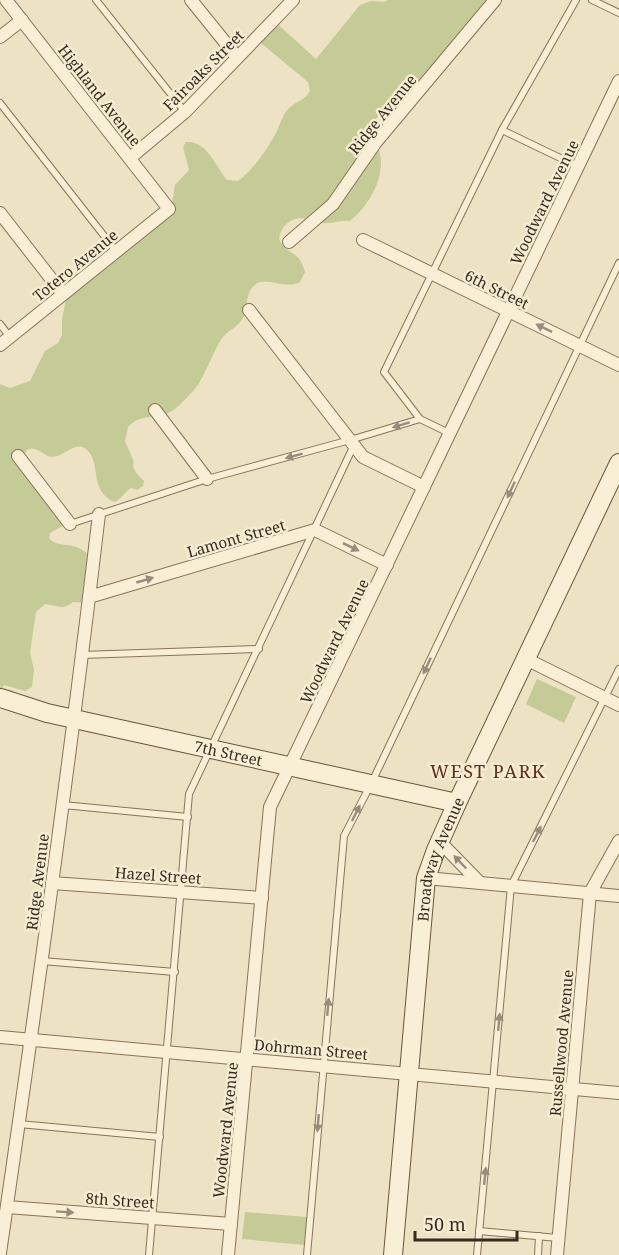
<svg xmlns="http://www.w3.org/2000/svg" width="619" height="1255" font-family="'Noto Serif',serif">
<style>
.green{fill:#c4cb97}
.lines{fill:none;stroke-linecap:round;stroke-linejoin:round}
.lane-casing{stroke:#88735a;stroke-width:8}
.street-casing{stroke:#88735a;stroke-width:14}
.secondary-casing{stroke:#69543d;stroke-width:20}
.lane{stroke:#f8efd6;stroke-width:6}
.street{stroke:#f8efd6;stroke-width:12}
.secondary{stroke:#f8efd6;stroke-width:18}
.oneway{fill:#988d7a}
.labels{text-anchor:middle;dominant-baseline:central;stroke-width:5;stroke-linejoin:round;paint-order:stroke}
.street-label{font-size:15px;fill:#382b1e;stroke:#f5ecd3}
.quarter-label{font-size:18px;letter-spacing:1.5px;fill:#642e1e;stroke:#f5ecd3}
</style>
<rect width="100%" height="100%" fill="#ede2c3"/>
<!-- green -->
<g class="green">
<path d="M 388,0 L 494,0 L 398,114 C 357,107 382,145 381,164 C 380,186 367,207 350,221 C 341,220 330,224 321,223 C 316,223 312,220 307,219 C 292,215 281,226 279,239 C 287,256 299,249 305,272 L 300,282 C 285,290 267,276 256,284 C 244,293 249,307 243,318 C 238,327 229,330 223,337 C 212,352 205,378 194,390 C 187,397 179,407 170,412 C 154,421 142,412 128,427 L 125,441 L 134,462 L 133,466 L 136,473 L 144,481 L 143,486 L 137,490 L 131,488 C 124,493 122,498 115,502 C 89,492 101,464 88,451 C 75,436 61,464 46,455 C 37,449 26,442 23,460 L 68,523 L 50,533 L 49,538 C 54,544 59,544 67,545 C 102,549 90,577 87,603 L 73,602 C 63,611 57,605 45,604 L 36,612 L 30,653 L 34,670 L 32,687 L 25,691 L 4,685 L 0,693 L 0,384 L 10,388 L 30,381 L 45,351 L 58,343 L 62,335 L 62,320 L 67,294 L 171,210 L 175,185 L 189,170 L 183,147 L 186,142 C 207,140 216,167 227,180 L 238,181 C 253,171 270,145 278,129 C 281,121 283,115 289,108 C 296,101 306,100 310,91 L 308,82 L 256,39 L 273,20 L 316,59 L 360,5 L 371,1 L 384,2 Z"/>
<path d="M 537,679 L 576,697 L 564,723 L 526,704 Z"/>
<path d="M 245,1212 L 307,1217 L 304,1245 L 242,1239 Z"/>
</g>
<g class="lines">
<defs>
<g id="lane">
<path d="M 96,0 L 185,112"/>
<path d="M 592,0 L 619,13"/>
<path d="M 0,103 L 116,251"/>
<path d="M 502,130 L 577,166"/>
<path d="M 0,324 L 10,337"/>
<path d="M 420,419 L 384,372 L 502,130 L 576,0"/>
<path d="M 70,524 L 207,479 L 350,440 L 420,419 L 449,433"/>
<path d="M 82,655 L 259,649"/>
<path d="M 63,805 L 188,817"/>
<path d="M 42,961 L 175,972"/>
<path d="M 19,1124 L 160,1137"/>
<path d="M 479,1231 L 558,1238"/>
<path d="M 149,1255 L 189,794 L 354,445"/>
<path d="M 307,1255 L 344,836 L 371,784 L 619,263"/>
<path d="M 477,1255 L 511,886 L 619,669"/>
<path d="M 538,1255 L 539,1236"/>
</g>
<g id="street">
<path d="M 191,0 L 237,57"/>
<path d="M 0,37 L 22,20"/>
<path d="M 130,158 L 185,112 L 293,0"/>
<path d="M 0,213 L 63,294"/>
<path d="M 363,240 L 619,365"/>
<path d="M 289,242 L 333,204 L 376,142 L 495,0"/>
<path d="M 249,310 L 363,457 L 424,487"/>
<path d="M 0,345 L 169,209 L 6,0"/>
<path d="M 155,410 L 207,479"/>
<path d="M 18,456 L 70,524"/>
<path d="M 89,597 L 315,530 L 387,565"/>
<path d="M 526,659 L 619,705"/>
<path d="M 439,841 L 480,883"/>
<path d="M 426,878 L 619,896"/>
<path d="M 52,883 L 262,898"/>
<path d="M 0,1037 L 619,1093"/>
<path d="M 7,1207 L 231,1224"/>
<path d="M 0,1253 C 36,1007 70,761 99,514"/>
<path d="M 228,1255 L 270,807 L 619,81"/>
<path d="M 557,1255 L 590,893 L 619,841"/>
</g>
<g id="secondary">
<path id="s1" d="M 1,698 L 47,713 L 457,803"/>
<path id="s2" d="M 393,1255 L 426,878 L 436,850 L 457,803 L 619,463"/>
</g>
</defs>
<!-- lane casing -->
<use href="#lane" class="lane-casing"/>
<!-- street casing -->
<use href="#street" class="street-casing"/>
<!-- secondary casing -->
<use href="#secondary" class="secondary-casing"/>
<!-- lane -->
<use href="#lane" class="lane"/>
<!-- street -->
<use href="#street" class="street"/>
<!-- secondary -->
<use href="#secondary" class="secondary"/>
</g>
<!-- one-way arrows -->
<defs><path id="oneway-solid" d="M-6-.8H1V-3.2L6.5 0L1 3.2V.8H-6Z" transform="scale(1.5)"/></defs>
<g class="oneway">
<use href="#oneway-solid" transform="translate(544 328) rotate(-154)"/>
<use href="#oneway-solid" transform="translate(401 425) rotate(163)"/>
<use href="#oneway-solid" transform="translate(294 456) rotate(165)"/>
<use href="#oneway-solid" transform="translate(511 490) rotate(115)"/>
<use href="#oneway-solid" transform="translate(351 547) rotate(26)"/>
<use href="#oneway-solid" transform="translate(145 580) rotate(-16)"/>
<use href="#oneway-solid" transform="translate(427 666) rotate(115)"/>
<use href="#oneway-solid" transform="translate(356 813) rotate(-63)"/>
<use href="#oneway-solid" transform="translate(537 834) rotate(-63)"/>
<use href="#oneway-solid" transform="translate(460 862) rotate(-134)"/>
<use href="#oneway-solid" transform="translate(328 1007) rotate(-85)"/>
<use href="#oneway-solid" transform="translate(499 1022) rotate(-85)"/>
<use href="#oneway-solid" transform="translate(318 1123) rotate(95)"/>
<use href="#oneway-solid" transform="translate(485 1176) rotate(-84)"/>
<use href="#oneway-solid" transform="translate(65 1212) rotate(4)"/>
</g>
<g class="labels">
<!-- street labels -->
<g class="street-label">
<text transform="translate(203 70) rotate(-45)">Fairoaks Street</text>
<text transform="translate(100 95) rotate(52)">Highland Avenue</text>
<text transform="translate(382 114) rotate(-51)">Ridge Avenue</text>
<text transform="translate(544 202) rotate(-64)">Woodward Avenue</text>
<text transform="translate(75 265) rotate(-39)">Totero Avenue</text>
<text transform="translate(497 289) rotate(26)">6th Street</text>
<text transform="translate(236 538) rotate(-16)">Lamont Street</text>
<text transform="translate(334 641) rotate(-64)">Woodward Avenue</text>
<text stroke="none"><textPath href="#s1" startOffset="234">7th Street</textPath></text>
<text stroke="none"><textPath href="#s2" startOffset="400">Broadway Avenue</textPath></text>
<text transform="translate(158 875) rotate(4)">Hazel Street</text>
<text transform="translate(37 882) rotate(-83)">Ridge Avenue</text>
<text transform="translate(561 1043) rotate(-85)">Russellwood Avenue</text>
<text transform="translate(311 1049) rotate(5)">Dohrman Street</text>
<text transform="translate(225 1130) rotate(-84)">Woodward Avenue</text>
<text transform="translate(120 1200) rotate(4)">8th Street</text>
</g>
<!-- quarter labels -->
<g class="quarter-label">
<text x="488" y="771">WEST PARK</text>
</g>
</g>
<!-- scale -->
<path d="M415 1231v9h102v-9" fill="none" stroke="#382b1e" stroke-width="3"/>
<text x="424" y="1231" font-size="18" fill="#382b1e" stroke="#f5ecd3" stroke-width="4.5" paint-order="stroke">50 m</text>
</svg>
